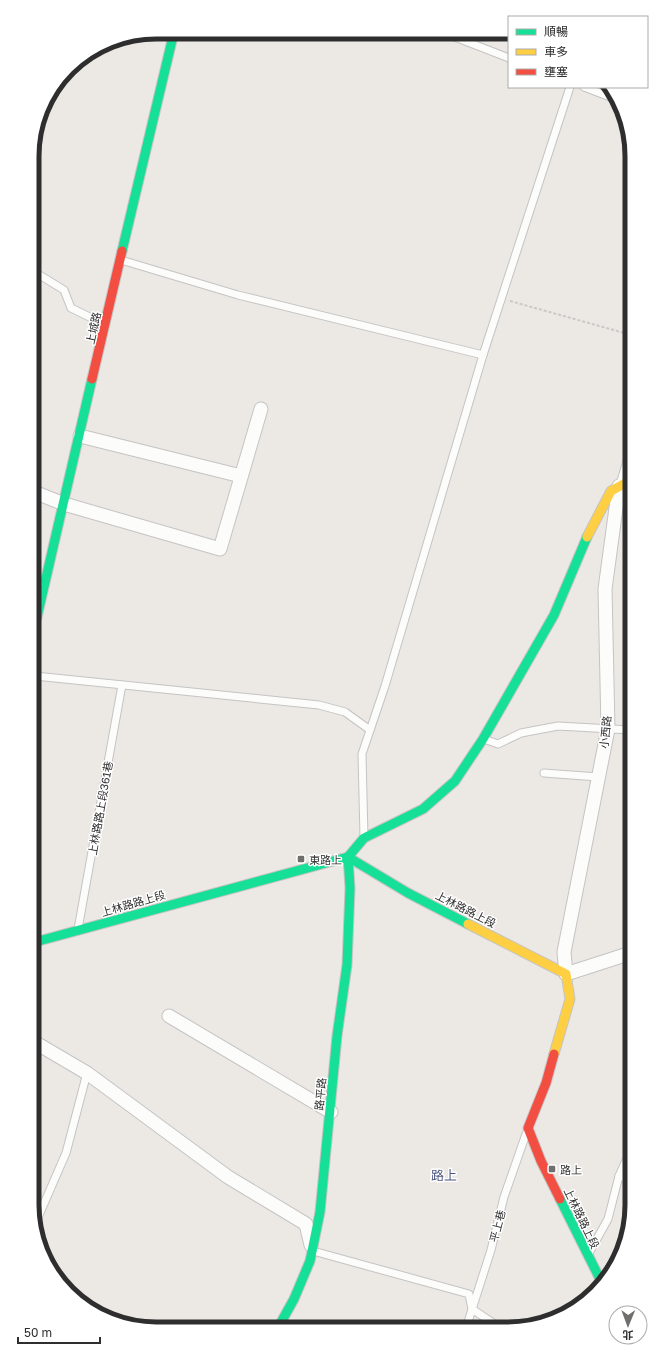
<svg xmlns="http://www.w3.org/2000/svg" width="664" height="1361" font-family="'Golos Text','Noto Sans TC',sans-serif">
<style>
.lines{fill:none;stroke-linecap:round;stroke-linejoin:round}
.lane-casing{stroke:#c5c4c5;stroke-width:9}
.street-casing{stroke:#c5c4c5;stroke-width:15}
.fast-casing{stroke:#c5c4c5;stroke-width:11}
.slow-casing{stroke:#c5c4c5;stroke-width:11}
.jam-casing{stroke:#c5c4c5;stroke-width:11}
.path{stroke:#c9c9c8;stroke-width:2;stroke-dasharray:3 2;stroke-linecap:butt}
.lane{stroke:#fcfcfb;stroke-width:7}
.street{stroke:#fcfcfb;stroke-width:13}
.fast{stroke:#16e098;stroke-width:9}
.slow{stroke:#ffcf43;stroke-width:9}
.jam{stroke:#f24e42;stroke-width:9}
.poi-dot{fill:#706f6e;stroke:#fff;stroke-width:1.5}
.labels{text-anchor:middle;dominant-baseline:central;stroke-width:3;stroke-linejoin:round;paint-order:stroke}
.street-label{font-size:11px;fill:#2e2e2e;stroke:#fff}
.poi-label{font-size:11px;fill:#2e2e2e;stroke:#fff;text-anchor:start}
.quarter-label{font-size:13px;fill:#4d5680;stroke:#fff}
.rim{fill:none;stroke:#2e2e2e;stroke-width:5}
</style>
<rect width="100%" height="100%" fill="#ece8e4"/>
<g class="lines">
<defs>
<g id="lane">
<path d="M 447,34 L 509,58"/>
<path d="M 584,87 L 618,100"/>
<path d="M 121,260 L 238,295 L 483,355"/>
<path d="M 33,271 L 64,290 L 71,308 L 104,324"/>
<path d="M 621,481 L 629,454"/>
<path d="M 35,676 L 319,705 L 345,712 L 370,730"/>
<path d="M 484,739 L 498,744 L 521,733 L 558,726 L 630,730"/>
<path d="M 544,773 L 598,777"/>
<path d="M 364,837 L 362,754 L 385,686 L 483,355 L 570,87"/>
<path d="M 78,929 L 122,685"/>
<path d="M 619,1176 L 632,1179"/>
<path d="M 36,1222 L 66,1153 L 87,1073"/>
<path d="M 313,1251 L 469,1294 L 472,1309 L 496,1325"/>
<path d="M 589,1253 L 608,1219 L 619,1176 L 631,1149"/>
<path d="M 467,1325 L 491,1250 L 504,1197 L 526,1134"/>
</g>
<g id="street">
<path d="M 80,436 L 241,476"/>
<path d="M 619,486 L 605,589 L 608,729 L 564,952 L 566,974 L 631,953"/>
<path d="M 34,492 L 64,504 L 220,549 L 261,409"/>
<path d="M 169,1016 L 331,1112"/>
<path d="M 36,1043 L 87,1073 L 228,1177 L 306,1224 L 311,1245"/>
</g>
<g id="fast">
<path d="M 122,251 L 174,32"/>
<path d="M 34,630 L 92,379"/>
<path d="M 348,857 L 364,838 L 423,809 L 455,781 L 483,739 L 554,615 L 587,537"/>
<path d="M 35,942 L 348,857 L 408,893 L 468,924"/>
<path d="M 560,1199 L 603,1285"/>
<path d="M 279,1326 L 294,1299 L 310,1261 L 320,1212 L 337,1036 L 347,965 L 350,888 L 348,857"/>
</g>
<g id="slow">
<path d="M 587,537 L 611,491 L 629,481"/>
<path d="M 468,924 L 566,974 L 570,999 L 554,1054"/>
</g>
<g id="jam">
<path d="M 92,379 L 122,251"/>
<path d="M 554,1054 L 546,1083 L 528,1128 L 541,1161 L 560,1199"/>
</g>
</defs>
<!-- lane casing -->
<use href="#lane" class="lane-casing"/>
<!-- street casing -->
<use href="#street" class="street-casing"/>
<!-- fast casing -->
<use href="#fast" class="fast-casing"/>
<!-- slow casing -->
<use href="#slow" class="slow-casing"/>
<!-- jam casing -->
<use href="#jam" class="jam-casing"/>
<!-- path -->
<path class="path" d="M 510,301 L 628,334"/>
<!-- lane -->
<use href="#lane" class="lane"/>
<!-- street -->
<use href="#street" class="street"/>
<!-- fast -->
<use href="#fast" class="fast"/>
<!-- slow -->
<use href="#slow" class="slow"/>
<!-- jam -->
<use href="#jam" class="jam"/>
</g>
<!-- markers -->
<g class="poi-dot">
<rect x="297" y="855" width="8" height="8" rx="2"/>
<rect x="548" y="1165" width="8" height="8" rx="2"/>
</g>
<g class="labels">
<!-- street labels -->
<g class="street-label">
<text transform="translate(93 328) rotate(-77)">上城路</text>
<text transform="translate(605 732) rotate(-84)">小西路</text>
<text transform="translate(100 808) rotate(-80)">上林路路上段361巷</text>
<text transform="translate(133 903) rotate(-16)">上林路路上段</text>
<text transform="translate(466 909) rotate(27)">上林路路上段</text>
<text transform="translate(320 1094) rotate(-85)">路平路</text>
<text transform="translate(582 1218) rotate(64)">上林路路上段</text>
<text transform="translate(497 1226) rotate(-76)">平上巷</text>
</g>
<!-- poi labels -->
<g class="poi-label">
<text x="309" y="859">東路上</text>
<text x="560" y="1169">路上</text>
</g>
<!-- quarter labels -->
<g class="quarter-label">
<text x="444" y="1175">路上</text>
</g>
</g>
<!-- crop -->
<path d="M0 0H664V1361H0ZM156 39H508A117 117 0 0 1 625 156V1205A117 117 0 0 1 508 1322H156A117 117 0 0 1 39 1205V156A117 117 0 0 1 156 39Z" fill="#fff" fill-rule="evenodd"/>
<path class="rim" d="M156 39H508A117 117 0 0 1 625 156V1205A117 117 0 0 1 508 1322H156A117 117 0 0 1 39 1205V156A117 117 0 0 1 156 39Z"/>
<!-- legend -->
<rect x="508" y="16" width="140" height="72" fill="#ffffff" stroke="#ababab"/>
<rect x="516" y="29" width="20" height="6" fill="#16e098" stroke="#ababab"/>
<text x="544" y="36" font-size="12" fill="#2e2e2e">順暢</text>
<rect x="516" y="49" width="20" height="6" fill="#ffcf43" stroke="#ababab"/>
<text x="544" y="56" font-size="12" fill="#2e2e2e">車多</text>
<rect x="516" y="69" width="20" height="6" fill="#f24e42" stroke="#ababab"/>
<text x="544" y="76" font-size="12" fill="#2e2e2e">壅塞</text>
<!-- north arrow -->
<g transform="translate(628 1325) rotate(181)"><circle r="19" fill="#ffffff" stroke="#ababab"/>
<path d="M0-3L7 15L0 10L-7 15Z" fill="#706f6e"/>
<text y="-6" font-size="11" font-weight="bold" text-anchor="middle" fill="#2e2e2e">北</text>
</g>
<!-- scale -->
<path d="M18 1337v6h82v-6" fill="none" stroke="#2e2e2e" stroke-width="2"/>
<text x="24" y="1337" font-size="12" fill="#2e2e2e" stroke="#ffffff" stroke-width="3" paint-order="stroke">50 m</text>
</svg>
